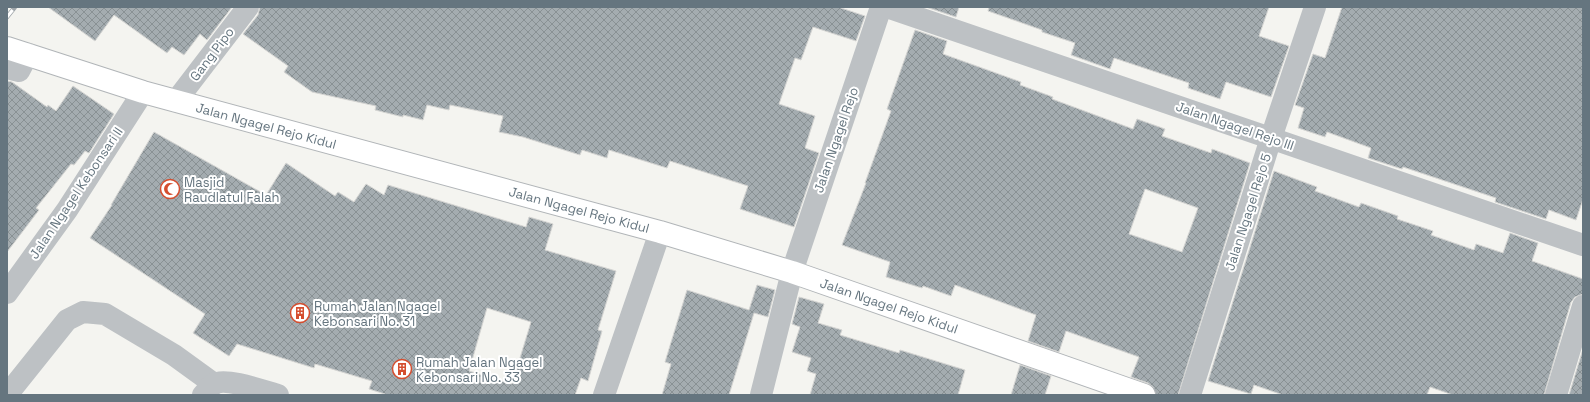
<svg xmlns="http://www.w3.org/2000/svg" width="1590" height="402" font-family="'Space Grotesk',sans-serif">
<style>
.building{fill:url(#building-cross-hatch);stroke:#d5d5d3;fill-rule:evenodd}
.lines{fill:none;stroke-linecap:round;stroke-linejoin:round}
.major-casing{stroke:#b1b5b8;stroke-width:24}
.minor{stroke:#bdc1c4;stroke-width:22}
.major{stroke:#fff;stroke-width:22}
.rail-casing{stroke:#9fa5a9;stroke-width:4.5}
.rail{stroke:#fff;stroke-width:3;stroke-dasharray:9;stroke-linecap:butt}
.labels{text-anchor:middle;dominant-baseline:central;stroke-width:4;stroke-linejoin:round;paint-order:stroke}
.street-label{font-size:13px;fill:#65757f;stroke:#fff}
.poi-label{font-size:13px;fill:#65757f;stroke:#fff;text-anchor:start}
</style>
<defs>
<pattern id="building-cross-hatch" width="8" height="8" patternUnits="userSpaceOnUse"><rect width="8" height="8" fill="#a4acb0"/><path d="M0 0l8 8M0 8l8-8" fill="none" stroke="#899194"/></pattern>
</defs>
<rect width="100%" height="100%" fill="#f4f4f0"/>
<!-- building -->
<g class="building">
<path d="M 48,7 L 232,7 L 207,40 L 200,34 L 184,55 L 172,47 L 167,53 L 114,15 L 95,41 Z"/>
<path d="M 260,7 L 838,7 L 865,16 L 856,41 L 813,27 L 801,60 L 795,58 L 779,104 L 815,116 L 805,148 L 819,153 L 794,227 L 740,209 L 748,186 L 670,161 L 667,168 L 609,150 L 607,158 L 582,150 L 580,155 L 523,137 L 499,132 L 503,116 L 450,105 L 449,110 L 427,105 L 423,120 L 403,115 L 403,117 L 375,110 L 376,106 L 312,92 L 284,72 L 288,66 L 243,34 L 258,15 Z"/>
<path d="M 926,7 L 959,7 L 956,17 Z"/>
<path d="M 989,7 L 1269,7 L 1259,36 L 1289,46 L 1271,97 L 1226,82 L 1220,99 L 1188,88 L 1189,83 L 1114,58 L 1110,69 L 1071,55 L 1075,43 L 1042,32 L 1042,30 L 988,11 Z"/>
<path d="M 1342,7 L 1583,7 L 1583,199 L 1576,220 L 1549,210 L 1546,219 L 1495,202 L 1496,198 L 1403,167 L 1402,169 L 1368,158 L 1371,148 L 1327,132 L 1325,137 L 1298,128 L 1304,108 L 1295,105 L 1313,54 L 1325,58 Z"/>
<path d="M 915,30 L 947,41 L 943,54 L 1021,82 L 1020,85 L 1053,97 L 1052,99 L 1133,129 L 1137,119 L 1165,129 L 1162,136 L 1211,153 L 1212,149 L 1250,163 L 1178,395 L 1156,395 L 1153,387 L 1148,383 L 1131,377 L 1139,357 L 1066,331 L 1059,352 L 1028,341 L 1036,315 L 955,285 L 951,296 L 923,286 L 922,288 L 886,277 L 890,262 L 842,245 L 866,183 L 865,183 L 891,111 L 887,109 ZM 1145,189 L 1198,208 L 1182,252 L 1129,234 Z"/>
<path d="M 7,81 L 12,82 L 47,107 L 48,105 L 56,111 L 73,86 L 114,114 L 89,153 L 85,151 L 74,165 L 71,164 L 36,208 L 39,210 L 7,252 Z"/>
<path d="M 154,132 L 266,195 L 286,163 L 335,196 L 338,192 L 354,202 L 366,184 L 384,195 L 388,185 L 526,227 L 529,217 L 553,224 L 545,250 L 616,271 L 598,330 L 602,331 L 588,381 L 581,378 L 575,395 L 388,395 L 369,389 L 372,381 L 315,364 L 314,368 L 237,344 L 229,356 L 193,333 L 205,314 L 90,238 L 112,205 L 111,205 ZM 487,308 L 531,322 L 512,384 L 469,371 Z"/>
<path d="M 1274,171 L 1317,187 L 1315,191 L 1359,207 L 1361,203 L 1398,216 L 1397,219 L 1433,231 L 1431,235 L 1474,250 L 1476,244 L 1503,253 L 1510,233 L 1538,243 L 1532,261 L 1583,279 L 1583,294 L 1575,297 L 1571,302 L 1544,395 L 1453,395 L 1430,387 L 1427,395 L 1283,395 L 1254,385 L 1251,394 L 1208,381 Z"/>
<path d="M 757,285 L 775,290 L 768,317 L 754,313 L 729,395 L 662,395 L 671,364 L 665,362 L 687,290 L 749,310 Z"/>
<path d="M 799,297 L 824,304 L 818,323 L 842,330 L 840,335 L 899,353 L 900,350 L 965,370 L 958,395 L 810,395 L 816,374 L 807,371 L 811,358 L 792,352 L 800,327 L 792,324 Z"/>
<path d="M 1583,349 L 1583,395 L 1569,395 Z"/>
<path d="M 1020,365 L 1051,376 L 1045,395 L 1011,395 Z"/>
</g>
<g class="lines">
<defs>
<path id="major" d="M 7,48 L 143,92 L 660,232 L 792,272 L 1144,395"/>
</defs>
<!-- major casing -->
<use href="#major" class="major-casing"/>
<!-- minor -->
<g class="minor">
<path d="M 887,7 L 1583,245"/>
<path d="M 7,68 L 19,71 L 28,54"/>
<path d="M 176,101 L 248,7"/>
<path d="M 7,293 L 67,210 L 143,92"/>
<path d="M 7,395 L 67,320 L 83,312 L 105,314 L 174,355 L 214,384"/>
<path d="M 203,395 C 206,392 210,386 214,384 C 225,377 264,391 278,395"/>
<path d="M 604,395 L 660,232"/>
<path d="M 761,395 L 792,272 L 881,7"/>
<path d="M 1190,395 L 1271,138 L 1315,7"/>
<path d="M 1556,395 L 1583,306"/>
</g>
<!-- major -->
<use href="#major" class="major"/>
<defs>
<path id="rail" d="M 7,17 L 15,7"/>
</defs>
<!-- rail casing -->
<use href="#rail" class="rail-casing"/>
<!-- rail -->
<use href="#rail" class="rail"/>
</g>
<!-- icons -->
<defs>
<symbol id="mosque-ring" viewBox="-11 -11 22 22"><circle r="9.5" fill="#fff" stroke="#d54e2f" stroke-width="1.5"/><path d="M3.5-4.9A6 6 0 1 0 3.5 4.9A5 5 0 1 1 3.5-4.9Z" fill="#d54e2f"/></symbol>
<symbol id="building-ring" viewBox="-11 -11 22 22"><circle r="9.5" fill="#fff" stroke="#d54e2f" stroke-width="1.5"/><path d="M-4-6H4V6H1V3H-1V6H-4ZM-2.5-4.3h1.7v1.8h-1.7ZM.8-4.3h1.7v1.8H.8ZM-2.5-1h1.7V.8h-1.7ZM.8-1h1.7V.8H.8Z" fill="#d54e2f"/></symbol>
</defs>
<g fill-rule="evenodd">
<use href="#mosque-ring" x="159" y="178" width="22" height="22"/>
<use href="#building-ring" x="289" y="302" width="22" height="22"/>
<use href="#building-ring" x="391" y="358" width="22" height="22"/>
</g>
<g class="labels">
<!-- street labels -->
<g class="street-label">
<text transform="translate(212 54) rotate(-53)">Gang Pipo</text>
<text transform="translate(266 126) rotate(15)">Jalan Ngagel Rejo Kidul</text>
<text transform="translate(1235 126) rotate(19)">Jalan Ngagel Rejo III</text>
<text transform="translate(836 140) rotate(-71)">Jalan Ngagel Rejo</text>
<text transform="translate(76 193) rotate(-56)">Jalan Ngagel Kebonsari II</text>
<text transform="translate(579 210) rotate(15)">Jalan Ngagel Rejo Kidul</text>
<text transform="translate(1248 212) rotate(-72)">Jalan Ngagel Rejo 5</text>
<text transform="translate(889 306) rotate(19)">Jalan Ngagel Rejo Kidul</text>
</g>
<!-- poi labels -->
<g class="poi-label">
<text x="184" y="182">Masjid<tspan x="184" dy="15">Raudlatul Falah</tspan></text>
<text x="314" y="306">Rumah Jalan Ngagel<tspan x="314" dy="15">Kebonsari No. 31</tspan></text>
<text x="416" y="362">Rumah Jalan Ngagel<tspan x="416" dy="15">Kebonsari No. 33</tspan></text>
</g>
</g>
<!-- border -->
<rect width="1590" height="402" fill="none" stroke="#65757f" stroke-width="16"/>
</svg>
